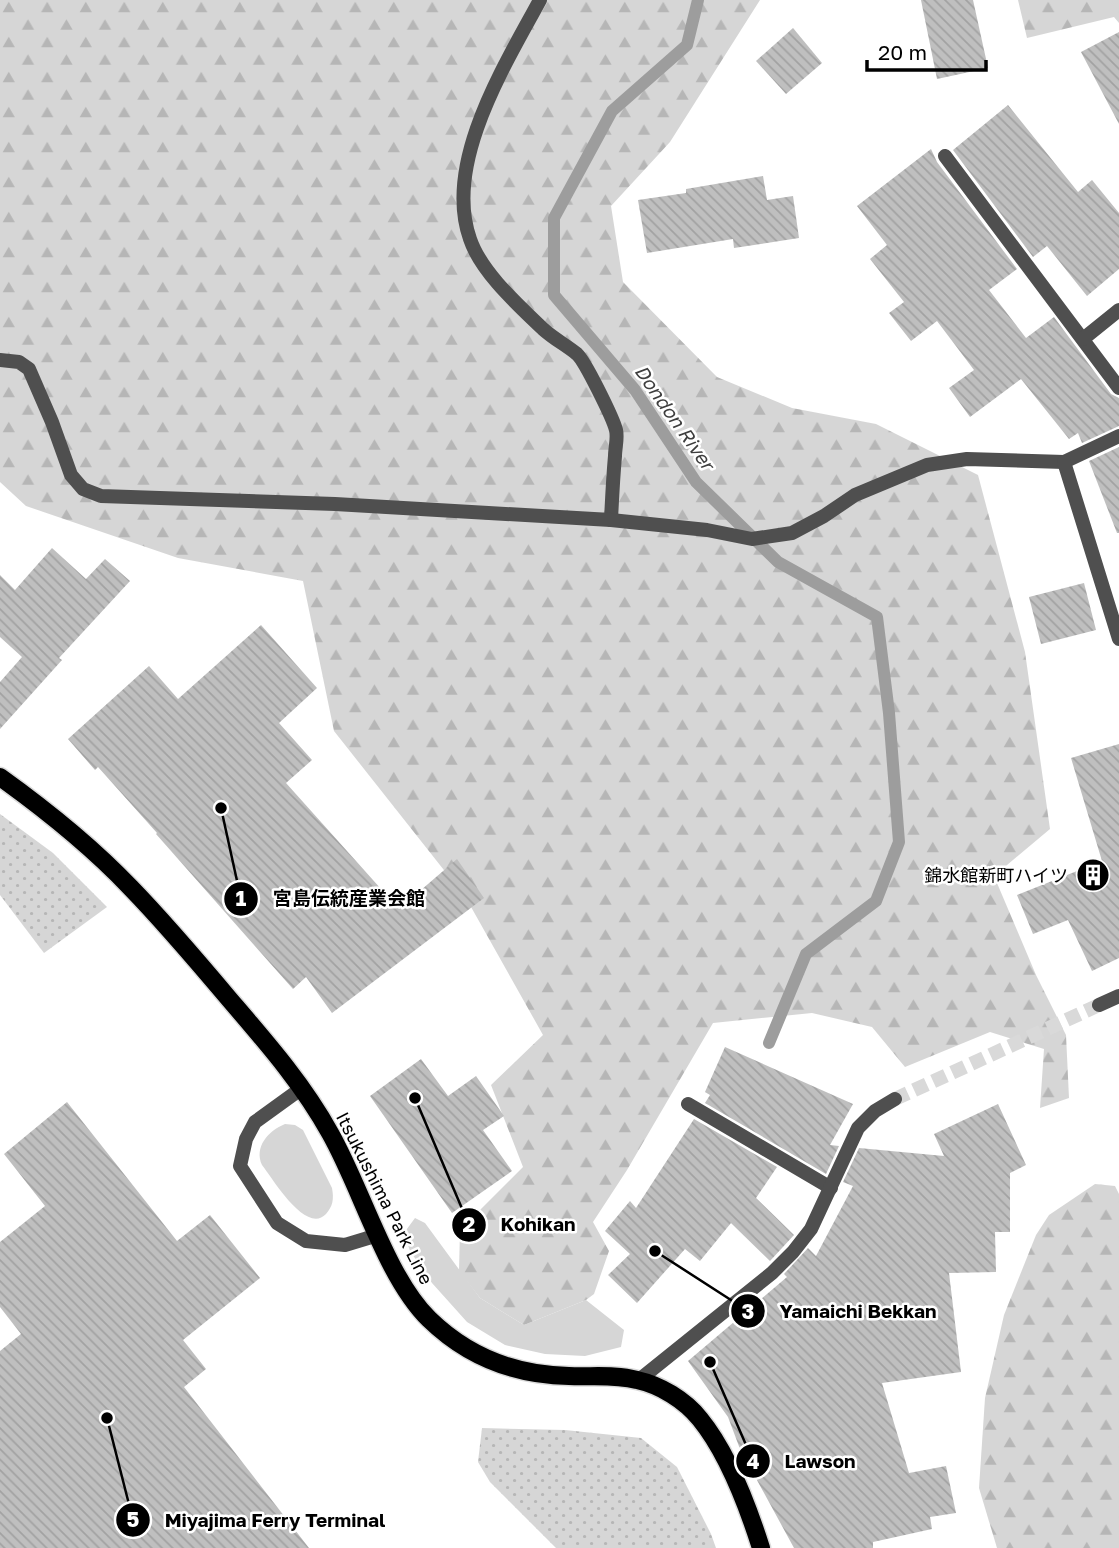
<svg xmlns="http://www.w3.org/2000/svg" width="1119" height="1548" font-family="'Golos Text','Noto Sans JP',sans-serif">
<style>
.green{fill:#d6d6d6}
.forest{fill:url(#forest-firs)}
.park{fill:url(#park-dots)}
.lines{fill:none;stroke-linecap:round;stroke-linejoin:round}
.stream{stroke:#9d9d9d;stroke-width:12}
.building{fill:url(#building-back-hatch)}
.minor-tunnel{stroke:#d9d9d9;stroke-width:14;stroke-dasharray:14 7;stroke-linecap:butt}
.primary-casing{stroke:#dbdbdb;stroke-width:21}
.minor{stroke:#4f4f4f;stroke-width:14}
.primary{stroke:#000;stroke-width:18}
.labels{text-anchor:middle;dominant-baseline:central;stroke-width:5;stroke-linejoin:round;paint-order:stroke}
.poi-label{font-size:18px;fill:#000;stroke:#fff;text-anchor:end}
.street-label{font-size:18px;fill:#000;stroke:#fff}
.water-label{font-size:19px;font-style:italic;fill:#3e3e3e;stroke:#fff}
.leader{fill:none;stroke:#000;stroke-width:2.5}
.callout-dot{fill:#000;stroke:#fff;stroke-width:2.5}
.mark-label{font-size:21px;text-anchor:middle;font-weight:bold;fill:#fff}
.callout-label{font-size:19px;text-anchor:middle;font-weight:bold;fill:#000;stroke:#fff;stroke-width:5;stroke-linejoin:round;paint-order:stroke}
</style>
<defs>
<pattern id="forest-firs" width="22" height="20" patternUnits="userSpaceOnUse" patternTransform="scale(1.75)"><rect width="22" height="20" fill="#d6d6d6"/><path d="M5 1l3.5 6h-7zM16 11l3.5 6h-7z" fill="#b6b6b6"/></pattern>
<pattern id="park-dots" width="8" height="8" patternUnits="userSpaceOnUse" patternTransform="scale(1.75)"><rect width="8" height="8" fill="#d6d6d6"/><path d="M2 2h.1M6 6h.1" fill="none" stroke="#b6b6b6" stroke-width="1.8" stroke-linecap="round"/></pattern>
<pattern id="building-back-hatch" width="6" height="6" patternUnits="userSpaceOnUse" patternTransform="scale(1.75)"><rect width="6" height="6" fill="#bfbfbf"/><path d="M-1 5l2 2M0 0l6 6M5-1l2 2" fill="none" stroke="#a2a2a2"/></pattern>
</defs>
<rect width="100%" height="100%" fill="#fff"/>
<!-- green -->
<g class="green">
<path d="M 285,1124 L 295,1125 L 303,1130 L 332,1188 C 334,1199 333,1206 326,1214 C 306,1235 273,1179 262,1165 C 254,1147 268,1131 285,1124 Z"/>
<path d="M 415,1218 L 425,1223 L 480,1298 L 524,1325 L 586,1300 L 624,1330 L 621,1347 L 585,1356 L 545,1354 L 505,1345 L 467,1322 L 432,1283 L 410,1251 L 404,1233 Z"/>
</g>
<!-- forest -->
<g class="forest">
<path d="M 0,0 L 760,0 L 670,142 L 611,206 L 623,282 L 717,377 L 792,408 L 876,424 L 978,475 L 1025,652 L 1050,829 L 994,876 L 1036,975 L 1066,1035 L 1069,1098 L 1040,1108 L 1044,1049 L 990,1032 L 905,1067 L 872,1027 L 812,1013 L 713,1023 L 627,1170 L 593,1222 L 609,1251 L 594,1294 L 586,1300 L 524,1325 L 480,1298 L 459,1271 L 460,1230 L 523,1167 L 491,1085 L 543,1035 L 466,898 L 334,731 L 303,581 L 178,558 L 26,506 L 0,482 Z"/>
<path d="M 1018,0 L 1119,0 L 1119,23 L 1114,17 L 1027,38 Z"/>
<path d="M 1095,1184 L 1115,1186 L 1119,1194 L 1119,1548 L 997,1548 L 979,1488 L 985,1398 L 1004,1315 L 1036,1235 L 1049,1215 Z"/>
</g>
<!-- park -->
<g class="park">
<path d="M 0,814 L 53,853 L 107,907 L 44,953 L 0,895 Z"/>
<path d="M 482,1428 L 565,1430 L 641,1438 L 677,1467 L 711,1534 L 716,1548 L 556,1548 L 490,1482 L 478,1462 Z"/>
</g>
<g class="lines">
<!-- stream -->
<path class="stream" d="M 698,0 L 687,45 L 612,111 L 554,218 L 554,295 L 635,390 L 696,482 L 778,562 L 877,617 L 889,713 L 899,842 L 876,901 L 806,954 L 769,1043"/>
</g>
<!-- building -->
<g class="building">
<path d="M 921,0 L 973,0 L 988,68 L 937,79 Z"/>
<path d="M 793,28 L 822,63 L 786,94 L 756,61 Z"/>
<path d="M 1119,32 L 1119,124 L 1081,52 Z"/>
<path d="M 1008,105 L 1078,192 L 1092,180 L 1119,213 L 1119,269 L 1087,296 L 1047,246 L 1033,257 L 953,150 Z"/>
<path d="M 931,149 L 937,162 L 1017,269 L 989,290 L 1026,338 L 1054,317 L 1111,394 L 1119,398 L 1119,426 L 1082,443 L 1078,433 L 1069,439 L 1021,379 L 970,417 L 949,388 L 974,370 L 937,321 L 911,341 L 889,313 L 904,302 L 870,259 L 887,245 L 857,206 Z"/>
<path d="M 763,176 L 767,200 L 793,196 L 799,238 L 734,248 L 733,239 L 647,253 L 638,200 L 686,193 L 686,189 Z"/>
<path d="M 1119,447 L 1119,533 L 1117,533 L 1089,461 Z"/>
<path d="M 52,548 L 86,579 L 105,559 L 130,581 L 59,658 L 62,660 L 0,729 L 0,682 L 22,657 L 0,637 L 0,575 L 15,590 Z"/>
<path d="M 1084,583 L 1096,630 L 1041,644 L 1029,597 Z"/>
<path d="M 261,625 L 317,688 L 279,723 L 312,760 L 286,783 L 399,909 L 457,859 L 484,898 L 332,1013 L 306,977 L 293,989 L 156,834 L 157,833 L 98,767 L 95,770 L 68,739 L 149,666 L 178,699 Z"/>
<path d="M 1119,744 L 1119,958 L 1092,971 L 1068,920 L 1033,934 L 1017,895 L 1102,861 L 1071,758 Z"/>
<path d="M 725,1047 L 853,1104 L 830,1145 L 839,1146 L 826,1174 L 705,1103 L 710,1095 L 705,1092 Z"/>
<path d="M 421,1059 L 448,1096 L 476,1076 L 504,1116 L 483,1130 L 512,1171 L 452,1213 L 370,1096 Z"/>
<path d="M 67,1102 L 177,1241 L 210,1215 L 260,1278 L 183,1340 L 206,1369 L 184,1387 L 309,1548 L 0,1548 L 0,1351 L 21,1334 L 0,1307 L 0,1242 L 45,1206 L 4,1154 Z"/>
<path d="M 998,1104 L 1026,1165 L 1010,1173 L 1010,1232 L 995,1232 L 996,1272 L 949,1273 L 961,1372 L 882,1383 L 909,1473 L 946,1466 L 956,1513 L 930,1517 L 932,1529 L 873,1542 L 873,1548 L 794,1548 L 740,1449 L 728,1417 L 688,1361 L 787,1277 L 784,1274 L 808,1248 L 816,1256 L 853,1186 L 843,1182 L 859,1148 L 944,1156 L 934,1134 Z"/>
<path d="M 694,1119 L 777,1167 L 756,1198 L 794,1235 L 770,1261 L 731,1223 L 700,1261 L 685,1249 L 637,1303 L 608,1275 L 630,1254 L 605,1231 L 630,1201 L 636,1208 Z"/>
</g>
<g class="lines">
<!-- minor-tunnel -->
<path class="minor-tunnel" d="M 895,1099 L 1099,1005"/>
<defs>
<path id="primary" d="M 0,777 C 46,810 92,847 131,888 C 166,924 198,962 230,1000 C 266,1042 303,1084 330,1133 C 361,1187 386,1277 429,1319 C 468,1357 515,1375 569,1376 C 592,1377 615,1374 637,1380 C 660,1385 685,1400 700,1419 C 727,1452 748,1507 761,1548"/>
</defs>
<!-- primary casing -->
<use href="#primary" class="primary-casing"/>
<!-- minor -->
<g class="minor">
<path d="M 540,0 C 505,65 443,163 470,239 C 481,272 518,305 543,329 C 554,339 566,345 577,354 C 585,361 613,418 616,430 C 618,438 615,448 615,456 C 613,478 612,499 611,520"/>
<path d="M 945,156 L 1119,388"/>
<path d="M 1083,339 L 1119,310"/>
<path d="M 0,360 L 19,362 L 29,369 L 52,422 L 71,475 L 83,489 L 101,496 L 335,504 L 611,520 L 707,530 L 752,539 L 792,533 L 824,516 L 855,495 L 927,465 L 967,459 L 1064,462 L 1119,436"/>
<path d="M 1064,462 L 1119,639"/>
<path d="M 1099,1005 L 1119,996"/>
<path d="M 302,1088 L 255,1122 L 246,1139 L 240,1166 L 277,1223 L 306,1241 L 345,1245 L 378,1235"/>
<path d="M 688,1104 L 831,1188"/>
<path d="M 639,1380 L 772,1273 L 793,1252 L 811,1229 L 858,1128 L 875,1111 L 895,1099"/>
</g>
<!-- primary -->
<use href="#primary" class="primary"/>
</g>
<!-- icons -->
<defs>
<symbol id="building-disc" viewBox="-11 -11 22 22"><circle r="9.5" fill="#000" stroke="#fff"/><path d="M-4-6H4V6H1V3H-1V6H-4ZM-2.5-4.3h1.7v1.8h-1.7ZM.8-4.3h1.7v1.8H.8ZM-2.5-1h1.7V.8h-1.7ZM.8-1h1.7V.8H.8Z" fill="#fff"/></symbol>
</defs>
<g fill-rule="evenodd">
<use href="#building-disc" x="1074" y="856" width="38" height="38"/>
</g>
<g class="labels">
<!-- poi labels -->
<g class="poi-label">
<text x="1068" y="875">錦水館新町ハイツ</text>
</g>
<!-- street labels -->
<g class="street-label">
<text transform="translate(385 1198) rotate(63)">Itsukushima Park Line</text>
</g>
<!-- water labels -->
<g class="water-label">
<text transform="translate(675 417) rotate(55)">Dondon River</text>
</g>
</g>
<!-- callouts -->
<path class="leader" d="M221 808L241 899M415 1098L469 1225M655 1251L748 1311M710 1362L753 1461M107 1418L133 1520"/>
<g class="callout-dot">
<circle cx="221" cy="808" r="7"/>
<circle cx="415" cy="1098" r="7"/>
<circle cx="655" cy="1251" r="7"/>
<circle cx="710" cy="1362" r="7"/>
<circle cx="107" cy="1418" r="7"/>
<circle cx="241" cy="899" r="18"/>
<circle cx="469" cy="1225" r="18"/>
<circle cx="748" cy="1311" r="18"/>
<circle cx="753" cy="1461" r="18"/>
<circle cx="133" cy="1520" r="18"/>
</g>
<g class="mark-label">
<text x="241" y="906">1</text>
<text x="469" y="1232">2</text>
<text x="748" y="1319">3</text>
<text x="753" y="1469">4</text>
<text x="133" y="1527">5</text>
</g>
<g class="callout-label">
<text x="349" y="905">宮島伝統産業会館</text>
<text x="538" y="1231">Kohikan</text>
<text x="858" y="1318">Yamaichi Bekkan</text>
<text x="820" y="1468">Lawson</text>
<text x="275" y="1527">Miyajima Ferry Terminal</text>
</g>
<!-- scale -->
<path d="M867 60v10h119v-10" fill="none" stroke="#000000" stroke-width="3.5"/>
<text x="878" y="60" font-size="21" fill="#000000" stroke="#ffffff" stroke-width="5" paint-order="stroke">20 m</text>
</svg>
